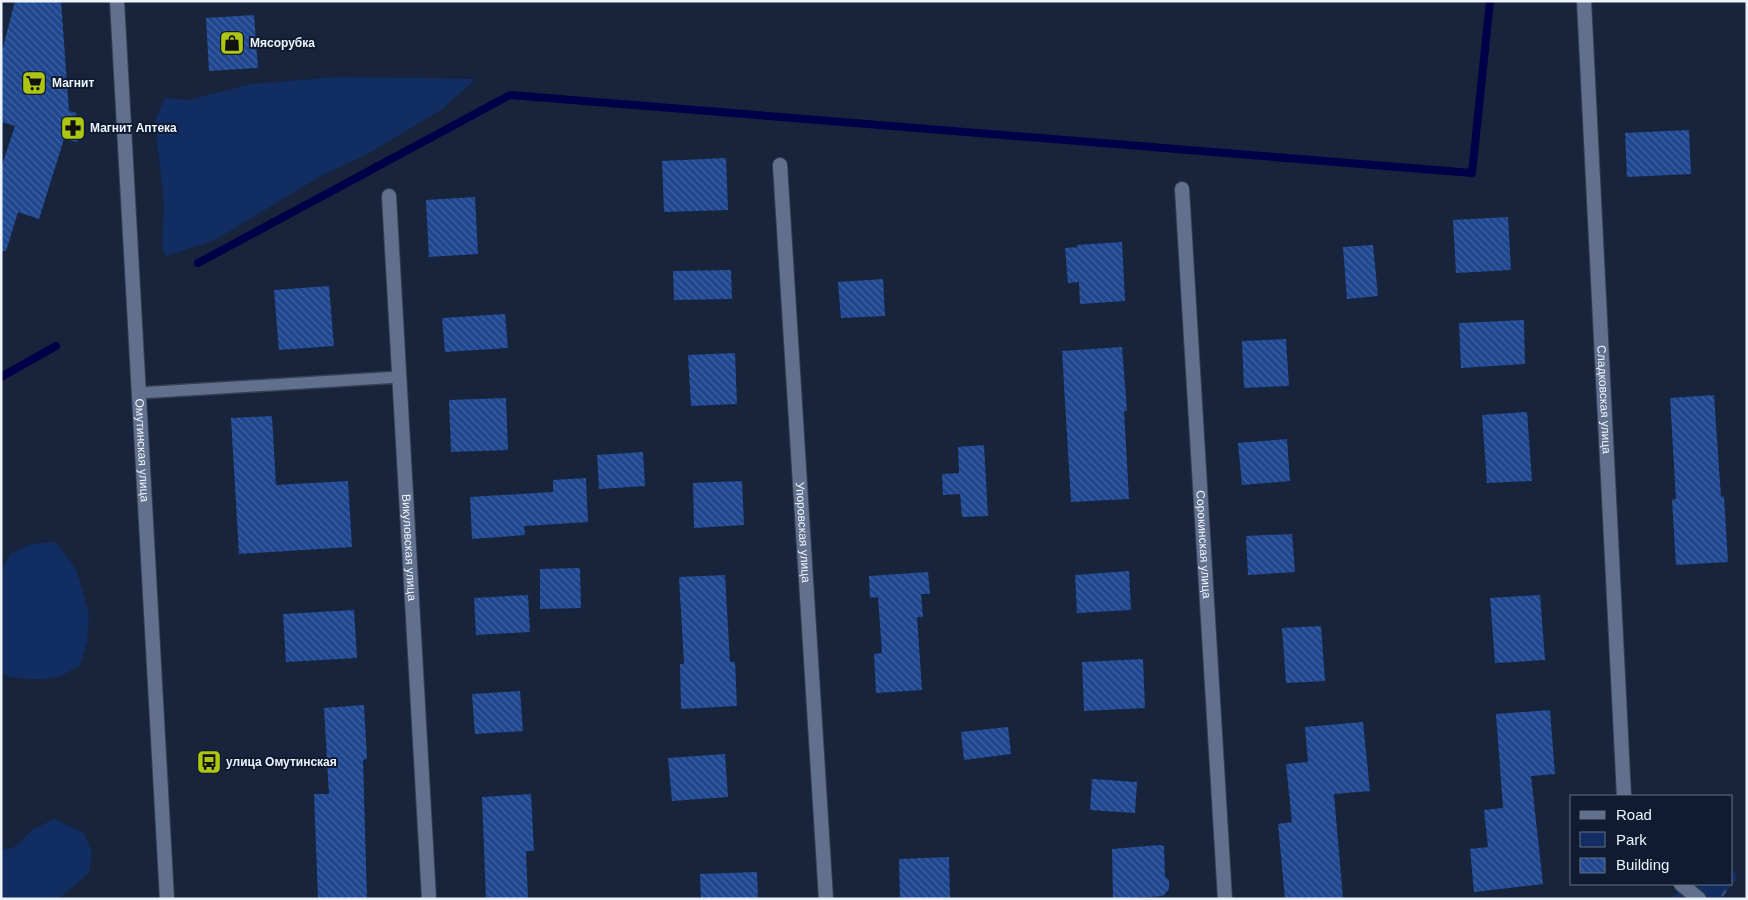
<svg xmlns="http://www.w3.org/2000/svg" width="1748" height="900" font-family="Helvetica,sans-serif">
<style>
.green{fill:#112d61}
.forest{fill:url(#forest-firs)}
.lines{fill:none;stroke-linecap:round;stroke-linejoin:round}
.stream{stroke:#000049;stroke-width:8}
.building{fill:url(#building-back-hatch)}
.service-casing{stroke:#364052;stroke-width:14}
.minor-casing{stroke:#364052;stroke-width:16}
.tertiary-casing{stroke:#364052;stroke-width:16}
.service{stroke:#61718d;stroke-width:11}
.minor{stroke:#61718d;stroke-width:14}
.tertiary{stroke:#61718d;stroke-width:14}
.labels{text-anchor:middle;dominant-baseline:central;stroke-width:4;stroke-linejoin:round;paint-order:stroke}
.poi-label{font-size:12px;font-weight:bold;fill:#edf3fd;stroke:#0e1b31;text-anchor:start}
.street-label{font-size:12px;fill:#edf3fd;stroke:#0e1b31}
</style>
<defs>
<pattern id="forest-firs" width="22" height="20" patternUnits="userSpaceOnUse" patternTransform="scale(1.25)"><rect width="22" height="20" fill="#112d61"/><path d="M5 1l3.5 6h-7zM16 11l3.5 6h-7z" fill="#344c79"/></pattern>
<pattern id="building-back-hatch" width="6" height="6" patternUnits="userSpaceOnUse" patternTransform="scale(1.25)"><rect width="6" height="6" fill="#1f4790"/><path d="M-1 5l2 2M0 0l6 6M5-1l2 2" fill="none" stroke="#4062a0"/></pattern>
</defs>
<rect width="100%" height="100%" fill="#17243c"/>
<!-- green -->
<g class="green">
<path d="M 338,77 L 476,79 L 441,110 L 371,152 L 321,176 L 215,240 L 166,256 L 162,246 L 164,205 L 155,121 L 165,98 L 188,100 L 252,84 Z"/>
<path d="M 55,542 L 76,569 L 89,614 L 87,642 L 80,665 C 73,669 66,674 59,676 C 47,681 12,680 1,673 L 1,572 L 10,554 L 31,544 Z"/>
<path d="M 54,819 L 84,833 L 92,853 L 89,873 L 58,899 L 1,899 L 1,850 L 13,848 L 34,829 Z"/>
</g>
<!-- forest -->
<path class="forest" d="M 1732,865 L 1737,879 L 1721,899 L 1672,899 L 1684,884 L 1732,884 Z"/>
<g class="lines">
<!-- stream -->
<g class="stream">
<path d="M 198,263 L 510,95 L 1472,173 L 1490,1"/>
<path d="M 1,377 L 56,346"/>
</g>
</g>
<!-- building -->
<g class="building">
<path d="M 15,1 L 61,1 L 69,111 L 76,113 L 78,142 L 64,139 L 39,219 L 18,212 L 6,251 L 1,251 L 1,168 L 15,126 L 1,122 L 1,55 Z"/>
<path d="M 254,15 L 258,68 L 209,71 L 206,18 Z"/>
<path d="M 1689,130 L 1691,174 L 1627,177 L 1625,133 Z"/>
<path d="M 726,158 L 728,210 L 664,212 L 662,161 Z"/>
<path d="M 475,197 L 478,254 L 429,257 L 426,200 Z"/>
<path d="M 1508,217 L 1511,270 L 1456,273 L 1453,220 Z"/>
<path d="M 1122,242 L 1125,301 L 1080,304 L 1079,282 L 1068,283 L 1065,248 L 1078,247 L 1077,245 Z"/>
<path d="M 1373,245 L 1378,296 L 1347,299 L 1343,247 Z"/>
<path d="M 731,270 L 732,299 L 674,300 L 673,271 Z"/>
<path d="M 883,279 L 885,316 L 841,318 L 838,282 Z"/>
<path d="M 329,286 L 334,346 L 279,350 L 274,290 Z"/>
<path d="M 505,314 L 508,348 L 445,352 L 442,318 Z"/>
<path d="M 1524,320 L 1525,364 L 1461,368 L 1459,323 Z"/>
<path d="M 1286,339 L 1289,386 L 1244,388 L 1242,341 Z"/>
<path d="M 1122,347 L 1127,411 L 1124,411 L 1129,499 L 1071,502 L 1062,351 Z"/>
<path d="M 735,353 L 737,404 L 691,406 L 688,355 Z"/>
<path d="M 1714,395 L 1721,497 L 1724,496 L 1728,562 L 1676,565 L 1672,500 L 1676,499 L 1670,398 Z"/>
<path d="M 506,398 L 508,450 L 451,452 L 449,400 Z"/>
<path d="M 1527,412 L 1532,481 L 1487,483 L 1482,415 Z"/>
<path d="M 272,416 L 276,485 L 348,481 L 352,547 L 239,554 L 231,418 Z"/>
<path d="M 1287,439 L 1290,481 L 1242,485 L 1238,443 Z"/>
<path d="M 984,445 L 988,516 L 962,517 L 960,494 L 943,495 L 942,474 L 959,473 L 958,447 Z"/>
<path d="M 643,452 L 645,486 L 599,489 L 597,455 Z"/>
<path d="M 586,478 L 588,522 L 524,526 L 525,535 L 472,539 L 470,497 L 553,492 L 553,480 Z"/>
<path d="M 742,481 L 744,525 L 694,528 L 693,483 Z"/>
<path d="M 1292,534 L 1295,572 L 1248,575 L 1246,536 Z"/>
<path d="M 580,568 L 581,608 L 540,609 L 540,569 Z"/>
<path d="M 1129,571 L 1131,610 L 1077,613 L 1075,575 Z"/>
<path d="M 928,572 L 930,594 L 921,594 L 923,617 L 917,617 L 922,690 L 876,693 L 874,654 L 882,653 L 878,597 L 870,598 L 869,576 Z"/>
<path d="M 725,575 L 730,662 L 735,662 L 737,706 L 681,709 L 680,664 L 684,664 L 679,577 Z"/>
<path d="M 528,595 L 530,632 L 476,635 L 474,598 Z"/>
<path d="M 1540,595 L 1545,660 L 1495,663 L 1490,598 Z"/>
<path d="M 354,610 L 357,658 L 286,662 L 283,614 Z"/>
<path d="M 1321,626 L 1325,681 L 1286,683 L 1282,628 Z"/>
<path d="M 1143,659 L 1145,708 L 1084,711 L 1082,662 Z"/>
<path d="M 520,691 L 523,731 L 475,734 L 472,694 Z"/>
<path d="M 364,705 L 367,759 L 363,760 L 367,899 L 318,899 L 314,794 L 329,794 L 324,708 Z"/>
<path d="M 1550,710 L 1555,774 L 1531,776 L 1543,884 L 1474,892 L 1470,849 L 1488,847 L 1484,810 L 1503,808 L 1496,714 Z"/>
<path d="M 1363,722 L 1370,791 L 1334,794 L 1343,899 L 1285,899 L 1278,824 L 1292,822 L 1286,764 L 1308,762 L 1305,727 Z"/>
<path d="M 1008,727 L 1011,754 L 964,760 L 961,732 Z"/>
<path d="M 725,754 L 728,797 L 672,801 L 668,758 Z"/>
<path d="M 1092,779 L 1137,782 L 1135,813 L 1090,810 Z"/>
<path d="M 531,794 L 534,851 L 526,851 L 528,899 L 486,899 L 482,797 Z"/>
<path d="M 1159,845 L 1164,846 L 1165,877 L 1169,880 L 1169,889 L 1163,896 L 1113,899 L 1112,849 Z"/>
<path d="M 949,857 L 950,899 L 900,899 L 899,859 Z"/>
<path d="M 757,872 L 758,899 L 701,899 L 700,874 Z"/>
</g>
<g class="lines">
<defs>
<path id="service" d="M 139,393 L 399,377"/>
<g id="minor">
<path id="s1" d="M 1584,1 L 1624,796"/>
<path id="s2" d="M 780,165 L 826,899"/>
<path id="s3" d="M 1182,189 L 1225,899"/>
<path id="s4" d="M 389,196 L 429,899"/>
<path d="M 1681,884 L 1699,899"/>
</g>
<g id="tertiary">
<path id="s5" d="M 117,1 L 167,899"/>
</g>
</defs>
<!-- service casing -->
<use href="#service" class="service-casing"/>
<!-- minor casing -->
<use href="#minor" class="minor-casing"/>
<!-- tertiary casing -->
<use href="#tertiary" class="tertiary-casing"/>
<!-- service -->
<use href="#service" class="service"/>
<!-- minor -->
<use href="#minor" class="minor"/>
<!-- tertiary -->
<use href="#tertiary" class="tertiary"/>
</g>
<!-- icons -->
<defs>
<symbol id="shop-square" viewBox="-11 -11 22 22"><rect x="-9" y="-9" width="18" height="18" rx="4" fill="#acc613" stroke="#0e1b31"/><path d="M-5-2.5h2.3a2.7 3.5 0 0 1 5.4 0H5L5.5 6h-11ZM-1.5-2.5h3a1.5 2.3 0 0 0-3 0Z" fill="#111"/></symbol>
<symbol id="supermarket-square" viewBox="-11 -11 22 22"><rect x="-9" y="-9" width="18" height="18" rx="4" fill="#acc613" stroke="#0e1b31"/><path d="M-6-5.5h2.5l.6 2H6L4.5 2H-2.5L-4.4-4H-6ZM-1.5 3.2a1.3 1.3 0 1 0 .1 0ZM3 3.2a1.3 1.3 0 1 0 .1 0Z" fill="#111"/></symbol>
<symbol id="pharmacy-square" viewBox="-11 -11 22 22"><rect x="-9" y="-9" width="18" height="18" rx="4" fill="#acc613" stroke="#0e1b31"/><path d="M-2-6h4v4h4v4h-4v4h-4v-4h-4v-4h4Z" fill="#111"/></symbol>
<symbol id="bus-square" viewBox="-11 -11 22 22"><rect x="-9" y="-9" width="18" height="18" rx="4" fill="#acc613" stroke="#0e1b31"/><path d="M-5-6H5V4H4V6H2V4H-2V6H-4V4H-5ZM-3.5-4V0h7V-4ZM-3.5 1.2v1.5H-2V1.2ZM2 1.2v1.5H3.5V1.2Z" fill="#111"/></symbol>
</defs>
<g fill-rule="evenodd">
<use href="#shop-square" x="218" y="29" width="28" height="28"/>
<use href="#supermarket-square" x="20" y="69" width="28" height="28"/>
<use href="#pharmacy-square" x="59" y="114" width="28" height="28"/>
<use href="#bus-square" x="195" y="748" width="28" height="28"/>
</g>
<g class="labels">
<!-- poi labels -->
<g class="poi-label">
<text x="250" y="43">Мясорубка</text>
<text x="52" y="83">Магнит</text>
<text x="90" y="128">Магнит Аптека</text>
<text x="226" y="762">улица Омутинская</text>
</g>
<!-- street labels -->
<g class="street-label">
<text stroke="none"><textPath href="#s1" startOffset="399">Сладковская улица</textPath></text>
<text stroke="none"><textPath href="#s5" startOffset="450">Омутинская улица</textPath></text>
<text stroke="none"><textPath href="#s2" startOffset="368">Упоровская улица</textPath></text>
<text stroke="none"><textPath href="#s3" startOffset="356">Сорокинская улица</textPath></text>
<text stroke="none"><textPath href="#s4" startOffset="352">Викуловская улица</textPath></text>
</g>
</g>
<!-- border -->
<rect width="1748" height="900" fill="none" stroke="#edf3fd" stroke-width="5"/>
<!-- legend -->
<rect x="1570" y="795" width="162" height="90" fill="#0e1b31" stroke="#677183"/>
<rect x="1580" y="811" width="25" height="8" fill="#61718d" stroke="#677183"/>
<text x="1616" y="820" font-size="15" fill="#edf3fd">Road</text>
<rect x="1580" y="832" width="25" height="15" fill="#112d61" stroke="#677183"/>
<text x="1616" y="845" font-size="15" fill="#edf3fd">Park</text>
<rect x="1580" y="858" width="25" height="15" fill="url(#building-back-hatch)" stroke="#677183"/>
<text x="1616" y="870" font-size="15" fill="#edf3fd">Building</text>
</svg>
